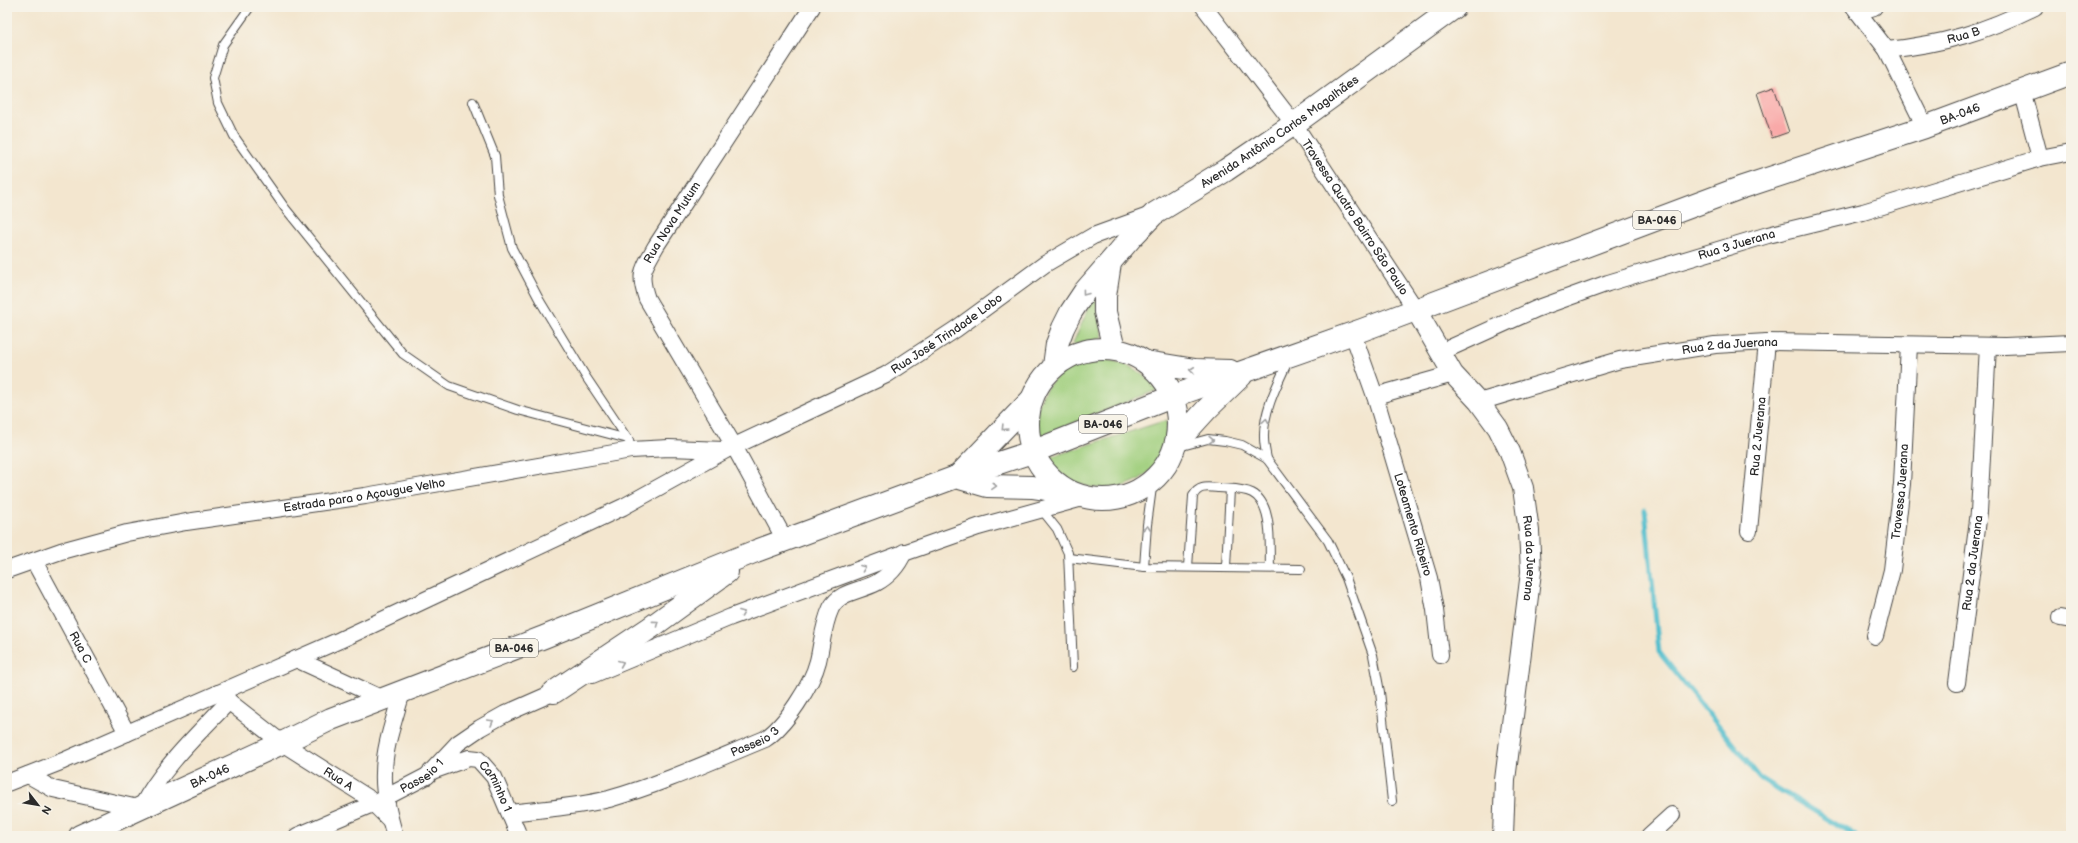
<svg xmlns="http://www.w3.org/2000/svg" width="2078" height="843" font-family="'Balsamiq Sans',sans-serif">
<style>
.green{fill:#a0cf7e;stroke:#667d54}
.lines{fill:none;stroke-linecap:round;stroke-linejoin:round}
.stream{stroke:#52becd;stroke-width:5}
.building{fill:#f9a9a8}
.service-casing{stroke:#494744;stroke-width:10}
.minor-casing{stroke:#494744;stroke-width:18}
.tertiary-casing{stroke:#494744;stroke-width:22}
.secondary-casing{stroke:#494744;stroke-width:24}
.primary-casing{stroke:#494744;stroke-width:24}
.service{stroke:#fff;stroke-width:8}
.minor{stroke:#fff;stroke-width:16}
.tertiary{stroke:#fff;stroke-width:20}
.secondary{stroke:#fff;stroke-width:22}
.primary{stroke:#fff;stroke-width:22}
.oneway{stroke:#a0a0a0}
.labels{text-anchor:middle;dominant-baseline:central;stroke-width:3.5;stroke-linejoin:round;paint-order:stroke}
.shield{fill:#f7f3e8;stroke:#686764;stroke-width:1}
.shield-label{font-size:11px;font-weight:bold;fill:#2b2b2b}
.street-label{font-size:12px;fill:#2b2b2b;stroke:#f7f3e8}
</style>
<rect width="100%" height="100%" fill="#f7f3e8"/>
<filter id="ink" filterUnits="userSpaceOnUse"><feTurbulence type="fractalNoise" baseFrequency=".025" numOctaves="2"/><feDisplacementMap in="SourceGraphic" scale="8" xChannelSelector="R" yChannelSelector="G"/><feConvolveMatrix kernelMatrix="1 2 1 2 8 2 1 2 1" color-interpolation-filters="sRGB"/></filter>
<filter id="wash" filterUnits="userSpaceOnUse"><feTurbulence type="fractalNoise" baseFrequency=".012" numOctaves="4" result="noise"/><feDisplacementMap in="SourceGraphic" scale="16" xChannelSelector="R" yChannelSelector="G"/><feGaussianBlur stdDeviation="0.9" result="paint"/><feColorMatrix in="noise" values="0 0 0 0 0 0 0 0 0 0 0 0 0 0 0 0 0 1.4 0 .05"/><feComposite in="paint" operator="in"/></filter>
<g filter="url(#wash)">
<rect width="100%" height="100%" fill="#f3e6cf"/>
<!-- green -->
<g class="green">
<path d="M 1095,294 L 1103,338 L 1072,345 Z"/>
<path d="M 1096,359 C 1121,360 1143,369 1157,390 L 1038,437 C 1030,395 1056,367 1096,359 Z"/>
<path d="M 1167,420 C 1167,428 1167,437 1165,445 C 1149,499 1076,502 1047,458 Z"/>
</g>
<g class="lines">
<!-- stream -->
<path class="stream" d="M 1645,510 L 1659,652 L 1760,778 L 1856,836"/>
</g>
<g id="blocks">
<!-- building -->
<path class="building" d="M 1774,87 L 1789,132 L 1772,138 L 1757,93 Z"/>
</g>
</g>
<g filter="url(#ink)">
<use href="#blocks" fill-opacity="0" stroke="#494744" stroke-width="1"/>
<g class="lines">
<defs>
<g id="service">
<path d="M 250,7 L 223,45 L 213,78 L 218,103 L 234,136 L 285,208 L 403,354 L 449,386 L 518,410 L 628,439"/>
<path d="M 473,102 L 495,156 L 498,195 L 512,248 L 540,301 L 586,377 L 629,441"/>
<path d="M 1182,446 L 1208,439 L 1225,441 L 1242,445 L 1267,459 L 1328,541 L 1346,578 L 1373,655 L 1380,692 L 1392,801"/>
<path d="M 1267,459 C 1266,453 1264,445 1264,438 C 1263,411 1278,383 1289,359"/>
<path d="M 1041,509 L 1057,529 L 1068,553 L 1073,667"/>
<path d="M 1069,558 L 1144,567 L 1301,569"/>
<path d="M 1144,567 L 1147,525 L 1153,480"/>
<path d="M 1188,567 L 1193,496 C 1199,485 1207,487 1219,488 C 1230,489 1242,488 1252,493 C 1274,504 1269,548 1270,568"/>
<path d="M 1226,567 L 1230,489"/>
</g>
<g id="minor">
<path id="s1" d="M 1204,7 L 1294,124 L 1416,310"/>
<path d="M 1854,7 L 1887,50 L 1925,127"/>
<path d="M 1858,12 L 1874,7"/>
<path id="s2" d="M 1887,50 C 1944,44 1984,32 2035,7"/>
<path d="M 2022,90 L 2040,158"/>
<path d="M 1353,334 L 1375,396 L 1453,374"/>
<path id="s3" d="M 1441,352 L 1536,309 L 1608,283 L 1768,235 L 1863,212 L 2040,158 L 2071,152"/>
<path id="s4" d="M 1375,396 L 1429,578 L 1435,610 L 1440,655"/>
<path id="s5" d="M 1479,402 L 1620,360 L 1715,345 L 1767,342 L 2005,346 L 2071,343"/>
<path id="s6" d="M 1749,531 L 1767,342"/>
<path id="s7" d="M 785,540 L 734,446 L 647,299 C 638,273 643,269 656,246 L 812,7"/>
<path id="s8" d="M 34,561 L 127,733"/>
<path id="s9" d="M 7,570 L 61,551 L 127,533 L 186,522 L 365,496 L 631,450 L 669,448 L 725,450"/>
<path d="M 2060,618 L 2071,620"/>
<path id="s10" d="M 1875,636 L 1892,570 L 1902,484 L 1909,345"/>
<path d="M 296,659 L 383,699"/>
<path d="M 592,675 L 731,617 L 898,555 L 978,527 L 1086,497"/>
<path id="s11" d="M 1957,683 L 1979,512 L 1988,346"/>
<path id="s12" d="M 218,693 L 282,743 L 367,797 L 390,820"/>
<path id="s13" d="M 435,770 L 469,758 L 478,759 L 494,777 L 519,836"/>
<path d="M 28,775 L 53,789 L 138,808"/>
<path id="s14" d="M 7,783 L 63,761 L 340,640 L 623,507 L 726,450 L 886,375 L 956,329 L 1045,264 L 1093,236 L 1151,215"/>
<path d="M 142,806 C 164,765 198,734 229,701"/>
<path id="s15" d="M 510,813 C 543,809 577,807 609,799 C 662,784 714,760 765,739 C 785,726 812,685 818,661 C 822,644 823,625 831,608 C 840,591 861,591 876,583 C 889,576 898,566 904,552"/>
<path id="s16" d="M 297,836 L 375,803 L 427,776 L 458,743 L 480,728 L 505,714 L 564,688"/>
<path d="M 395,836 C 389,816 383,794 384,773 C 384,746 395,718 402,692"/>
<path d="M 1649,836 L 1672,815"/>
</g>
<g id="tertiary">
<path id="s17" d="M 1416,310 L 1453,374 L 1479,402 L 1498,428 L 1510,452 L 1523,488 L 1529,531 L 1531,572 L 1505,780 L 1503,836"/>
</g>
<g id="secondary">
<path d="M 1110,263 L 1105,296 L 1105,312 L 1114,349"/>
<circle cx="1103" cy="424" r="75"/>
<path id="s18" d="M 1054,366 L 1057,344 L 1063,328 L 1071,312 L 1085,291 L 1131,238 L 1154,214 L 1226,170 L 1294,124 L 1455,7"/>
</g>
<g id="primary">
<path d="M 1146,362 L 1195,370 L 1230,371"/>
<path d="M 1176,443 L 1207,409 L 1241,376"/>
<path d="M 960,474 L 1031,400"/>
<path d="M 956,477 L 987,486 L 1032,487 L 1071,493"/>
<path d="M 554,692 L 650,628 L 727,572"/>
<path id="s19" d="M 80,836 L 282,743 L 331,719 L 544,637 L 756,551 L 956,477 L 1032,452 L 1174,396 L 1362,330 L 1740,188 L 1925,127 L 2071,73"/>
</g>
</defs>
<!-- service casing -->
<use href="#service" class="service-casing"/>
<!-- minor casing -->
<use href="#minor" class="minor-casing"/>
<!-- tertiary casing -->
<use href="#tertiary" class="tertiary-casing"/>
<!-- secondary casing -->
<use href="#secondary" class="secondary-casing"/>
<!-- primary casing -->
<use href="#primary" class="primary-casing"/>
<!-- service -->
<use href="#service" class="service"/>
<!-- minor -->
<use href="#minor" class="minor"/>
<!-- tertiary -->
<use href="#tertiary" class="tertiary"/>
<!-- secondary -->
<use href="#secondary" class="secondary"/>
<!-- primary -->
<use href="#primary" class="primary"/>
</g>
<!-- one-way arrows -->
<defs><path id="oneway-chevron" d="M-2-3.5L2.5 0L-2 3.5" fill="none" stroke-width="1.6" stroke-linecap="round" stroke-linejoin="round"/></defs>
<g class="oneway">
<use href="#oneway-chevron" transform="translate(1085 293) rotate(127)"/>
<use href="#oneway-chevron" transform="translate(1192 370) rotate(-174)"/>
<use href="#oneway-chevron" transform="translate(1266 421) rotate(-81)"/>
<use href="#oneway-chevron" transform="translate(1004 428) rotate(134)"/>
<use href="#oneway-chevron" transform="translate(1211 440) rotate(1)"/>
<use href="#oneway-chevron" transform="translate(994 486) rotate(3)"/>
<use href="#oneway-chevron" transform="translate(1147 528) rotate(-85)"/>
<use href="#oneway-chevron" transform="translate(863 568) rotate(-21)"/>
<use href="#oneway-chevron" transform="translate(742 613) rotate(-21)"/>
<use href="#oneway-chevron" transform="translate(656 623) rotate(-36)"/>
<use href="#oneway-chevron" transform="translate(621 663) rotate(-23)"/>
<use href="#oneway-chevron" transform="translate(491 722) rotate(-30)"/>
</g>
</g>
<g class="labels">
<!-- shield labels -->
<g class="shield">
<rect x="1633" y="211" width="48" height="18" rx="3"/>
<rect x="1079" y="415" width="48" height="18" rx="3"/>
<rect x="490" y="639" width="48" height="18" rx="3"/>
</g>
<g class="shield-label">
<text x="1657" y="220">BA-046</text>
<text x="1103" y="424">BA-046</text>
<text x="514" y="648">BA-046</text>
</g>
<!-- street labels -->
<g class="street-label">
<text stroke="none"><textPath href="#s2" startOffset="78">Rua B</textPath></text>
<text stroke="none"><textPath href="#s19" startOffset="2015">BA-046</textPath></text>
<text stroke="none"><textPath href="#s18" startOffset="336">Avenida Antônio Carlos Magalhães</textPath></text>
<text stroke="none"><textPath href="#s1" startOffset="259">Travessa Quatro Bairro São Paulo</textPath></text>
<text stroke="none"><textPath href="#s7" startOffset="363">Rua Nova Mutum</textPath></text>
<text stroke="none"><textPath href="#s3" startOffset="315">Rua 3 Juerana</textPath></text>
<text stroke="none"><textPath href="#s14" startOffset="1043">Rua José Trindade Lobo</textPath></text>
<text stroke="none"><textPath href="#s5" startOffset="258">Rua 2 da Juerana</textPath></text>
<text stroke="none"><textPath href="#s6" startOffset="95">Rua 2 Juerana</textPath></text>
<text stroke="none"><textPath href="#s10" startOffset="147">Travessa Juerana</textPath></text>
<text stroke="none"><textPath href="#s9" startOffset="366">Estrada para o Açougue Velho</textPath></text>
<text stroke="none"><textPath href="#s4" startOffset="134">Loteamento Ribeiro</textPath></text>
<text stroke="none"><textPath href="#s17" startOffset="280">Rua da Juerana</textPath></text>
<text stroke="none"><textPath href="#s11" startOffset="121">Rua 2 da Juerana</textPath></text>
<text stroke="none"><textPath href="#s8" startOffset="98">Rua C</textPath></text>
<text stroke="none"><textPath href="#s15" startOffset="257">Passeio 3</textPath></text>
<text stroke="none"><textPath href="#s16" startOffset="139">Passeio 1</textPath></text>
<text stroke="none"><textPath href="#s19" startOffset="143">BA-046</textPath></text>
<text stroke="none"><textPath href="#s12" startOffset="148">Rua A</textPath></text>
<text stroke="none"><textPath href="#s13" startOffset="78">Caminho 1</textPath></text>
</g>
</g>
<!-- margin -->
<rect width="2078" height="843" fill="none" stroke="#f7f3e8" stroke-width="24"/>
<!-- north arrow -->
<g transform="translate(38 805) rotate(121)" stroke="#f7f3e8" stroke-width="3" paint-order="stroke">
<path d="M0-3L7 15L0 10L-7 15Z" fill="#2b2b2b"/>
<text y="-6" font-size="11" font-weight="bold" text-anchor="middle" fill="#2b2b2b">N</text>
</g>
</svg>
